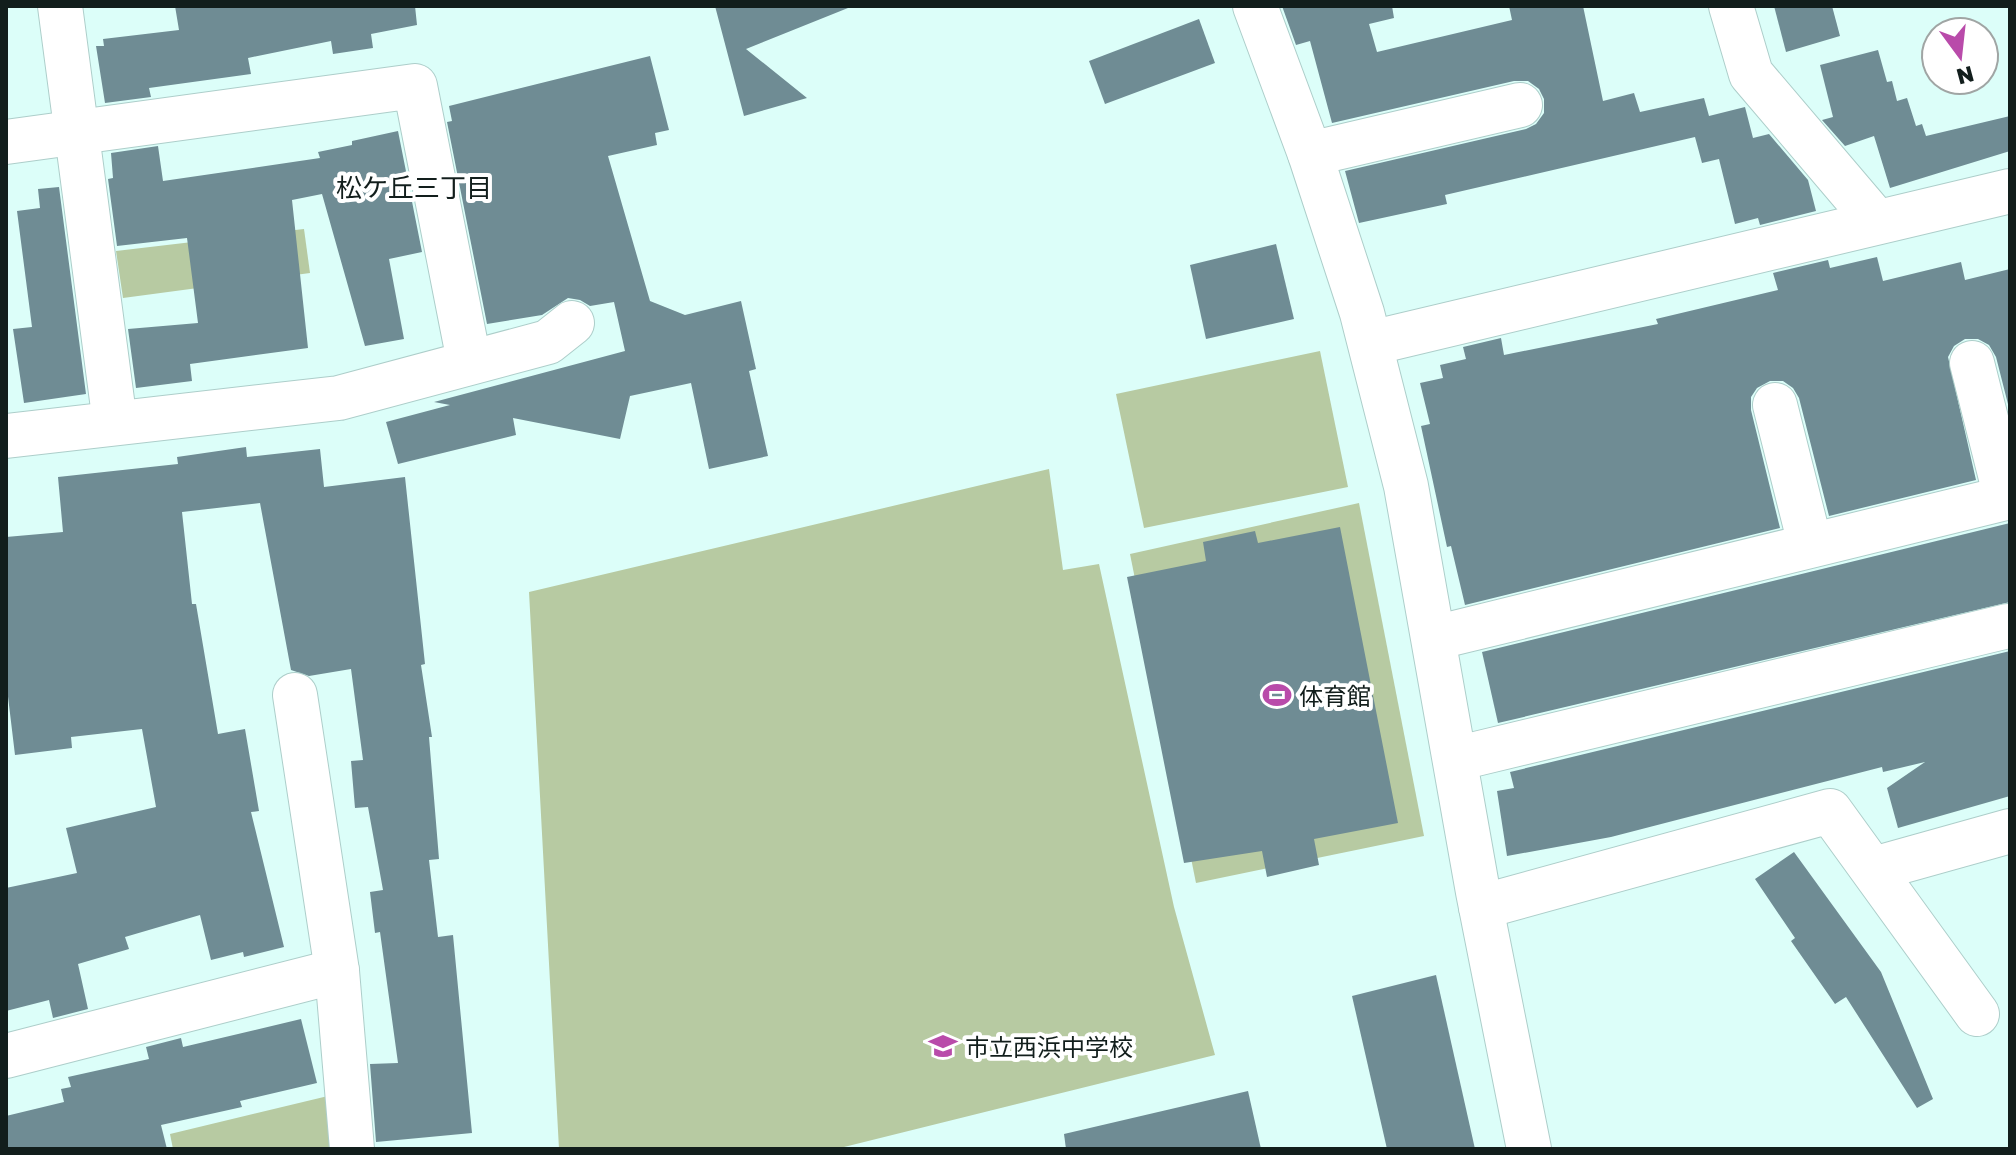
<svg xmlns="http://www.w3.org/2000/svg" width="2016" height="1155" font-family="'Golos Text','Noto Sans JP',sans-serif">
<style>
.green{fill:#b7caa2}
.building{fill:#6f8c94}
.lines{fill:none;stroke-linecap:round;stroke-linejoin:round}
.street-casing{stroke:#adceca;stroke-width:46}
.street{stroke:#fff;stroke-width:44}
.labels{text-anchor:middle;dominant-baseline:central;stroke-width:8;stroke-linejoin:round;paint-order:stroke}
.poi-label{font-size:24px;fill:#121e1c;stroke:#fff;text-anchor:start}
.neighbourhood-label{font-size:26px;fill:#121e1c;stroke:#fff}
</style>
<rect width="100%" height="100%" fill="#dcfef9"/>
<!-- green -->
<g class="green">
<path d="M 304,229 L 310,273 L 123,298 L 116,251 Z"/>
<path d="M 1320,351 L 1348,487 L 1144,528 L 1116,394 Z"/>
<path d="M 1049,469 L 1063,570 L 1099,564 L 1174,907 L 1215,1055 L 836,1149 L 559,1149 L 529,592 Z"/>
<path d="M 1359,503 L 1424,836 L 1196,883 L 1130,554 Z"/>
<path d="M 328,1096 L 334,1149 L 173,1149 L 170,1134 Z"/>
</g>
<!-- building -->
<g class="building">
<path d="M 175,6 L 415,6 L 417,25 L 371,34 L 373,48 L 333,54 L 331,41 L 248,58 L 251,74 L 149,88 L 151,97 L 105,103 L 96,46 L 104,46 L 103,39 L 179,30 Z"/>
<path d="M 715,6 L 848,6 L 848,8 L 746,49 L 807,98 L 744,116 Z"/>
<path d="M 1282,6 L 1392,6 L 1394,18 L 1369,24 L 1377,52 L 1512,20 L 1509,6 L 1583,6 L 1603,101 L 1634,93 L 1640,112 L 1704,98 L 1709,116 L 1745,107 L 1753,138 L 1769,134 L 1808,180 L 1816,211 L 1760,225 L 1758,218 L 1735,224 L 1719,159 L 1702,163 L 1695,137 L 1445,195 L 1447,204 L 1359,223 L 1345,171 L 1526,129 L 1536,124 L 1544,113 L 1544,99 L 1539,89 L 1528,81 L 1514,81 L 1332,123 L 1310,41 L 1296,45 Z"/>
<path d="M 1774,6 L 1832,6 L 1840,36 L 1786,52 Z"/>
<path d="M 1199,19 L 1215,63 L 1105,104 L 1089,61 Z"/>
<path d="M 1878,50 L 1887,82 L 1892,81 L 1897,101 L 1907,98 L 1916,126 L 1922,124 L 1926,136 L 2010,116 L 2010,151 L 1890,188 L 1874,136 L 1845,146 L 1822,120 L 1833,117 L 1820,65 Z"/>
<path d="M 650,56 L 669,130 L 655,133 L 657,145 L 608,156 L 650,301 L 685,315 L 741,301 L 756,369 L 749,371 L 768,456 L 709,469 L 691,383 L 630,396 L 620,439 L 513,418 L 516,435 L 398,464 L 386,422 L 450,405 L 434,402 L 625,351 L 614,302 L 590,306 L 580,300 L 568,298 L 542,315 L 487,324 L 447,122 L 452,121 L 449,106 Z"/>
<path d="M 398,131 L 422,252 L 389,259 L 404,339 L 365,346 L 322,194 L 292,200 L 308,348 L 190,364 L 192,381 L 136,388 L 128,329 L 198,323 L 187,238 L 117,246 L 108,179 L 113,178 L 111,153 L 158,146 L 163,181 L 320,158 L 318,152 L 352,145 L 352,141 Z"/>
<path d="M 59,187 L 86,394 L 24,403 L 13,329 L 32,327 L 17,211 L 40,208 L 38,189 Z"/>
<path d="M 1276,244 L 1294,319 L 1206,339 L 1190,265 Z"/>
<path d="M 1877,257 L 1883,281 L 1961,262 L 1965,280 L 2010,269 L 2010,412 L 1996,357 L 1989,345 L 1978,339 L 1965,339 L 1954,346 L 1948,357 L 1976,480 L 1829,516 L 1799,398 L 1793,388 L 1783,381 L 1770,381 L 1757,388 L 1751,397 L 1751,410 L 1780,528 L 1465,605 L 1451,546 L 1447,547 L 1421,426 L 1430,424 L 1420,383 L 1443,378 L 1440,365 L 1466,359 L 1463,347 L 1501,338 L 1504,355 L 1658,324 L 1656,319 L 1778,290 L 1773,273 L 1828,260 L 1830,268 Z"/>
<path d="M 246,447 L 247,457 L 320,449 L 324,487 L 405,477 L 425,664 L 421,665 L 432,737 L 429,737 L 439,859 L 429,860 L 438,937 L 453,935 L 472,1133 L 376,1142 L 370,1064 L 398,1063 L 380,932 L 375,933 L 370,892 L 383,890 L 368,807 L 355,808 L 351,761 L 363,760 L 351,669 L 309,676 L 291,670 L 260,503 L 182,512 L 192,604 L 196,604 L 218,734 L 245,729 L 259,811 L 251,812 L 284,947 L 244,957 L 243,952 L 211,960 L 200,915 L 125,937 L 129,949 L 78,964 L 88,1009 L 53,1018 L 49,1000 L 6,1011 L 6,888 L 77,873 L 66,828 L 156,807 L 142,729 L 71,737 L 72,748 L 15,755 L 6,680 L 6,537 L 63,532 L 58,477 L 178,464 L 177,457 Z"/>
<path d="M 2010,523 L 2010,602 L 1498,723 L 1482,652 Z"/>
<path d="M 1340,527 L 1398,823 L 1314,839 L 1319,865 L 1267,877 L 1262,851 L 1184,863 L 1127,577 L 1206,561 L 1203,542 L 1255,531 L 1258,543 Z"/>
<path d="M 2010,651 L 2010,796 L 1898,828 L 1887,788 L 1925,762 L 1883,772 L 1882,767 L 1611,837 L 1507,856 L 1497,791 L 1514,788 L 1510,772 Z"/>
<path d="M 1794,852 L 1881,972 L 1933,1099 L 1917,1108 L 1846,997 L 1835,1004 L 1791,941 L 1795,938 L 1755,879 Z"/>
<path d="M 1436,975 L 1475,1149 L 1387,1149 L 1352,996 Z"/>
<path d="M 301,1019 L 317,1083 L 240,1101 L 242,1107 L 161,1125 L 167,1149 L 6,1149 L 6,1116 L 64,1102 L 61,1089 L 71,1087 L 68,1077 L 149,1059 L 146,1047 L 181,1038 L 183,1047 Z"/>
<path d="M 1248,1091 L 1261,1149 L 1066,1149 L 1064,1134 Z"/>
</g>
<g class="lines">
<defs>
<g id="street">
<path d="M 60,6 L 115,423"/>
<path d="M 1255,6 L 1310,154 L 1362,313 L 1406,486 L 1478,892 L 1529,1149"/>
<path d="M 1731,6 L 1751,74 L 1876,221"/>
<path d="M 6,142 L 415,86 L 469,361"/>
<path d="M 1310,154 L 1520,105"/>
<path d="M 1371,343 L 2010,191"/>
<path d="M 1972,363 L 2006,498"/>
<path d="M 1775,405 L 1810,544"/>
<path d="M 6,436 L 339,398 L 548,342 L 572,323"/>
<path d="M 1434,638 L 2010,497"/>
<path d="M 295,695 L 337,971 L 352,1149"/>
<path d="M 1455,759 L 2008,626"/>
<path d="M 1874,869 L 2010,831"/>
<path d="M 1481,907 L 1830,811 L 1977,1014"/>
<path d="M 6,1056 L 337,971"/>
</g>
</defs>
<!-- street casing -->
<use href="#street" class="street-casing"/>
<!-- street -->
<use href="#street" class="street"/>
</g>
<!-- icons -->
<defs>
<symbol id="stadium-bare" viewBox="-9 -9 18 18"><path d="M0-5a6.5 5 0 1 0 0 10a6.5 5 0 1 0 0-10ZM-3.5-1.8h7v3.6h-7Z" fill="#b94baa" stroke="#fff" stroke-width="2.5" paint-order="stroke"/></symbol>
<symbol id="school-bare" viewBox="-9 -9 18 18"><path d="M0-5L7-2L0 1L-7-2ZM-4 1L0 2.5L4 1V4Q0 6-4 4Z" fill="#b94baa" stroke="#fff" stroke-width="2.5" paint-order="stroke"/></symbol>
</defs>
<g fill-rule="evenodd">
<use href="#stadium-bare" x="1257" y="675" width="40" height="40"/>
<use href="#school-bare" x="923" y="1026" width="40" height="40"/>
</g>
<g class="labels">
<!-- poi labels -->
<g class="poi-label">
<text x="1299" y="695">体育館</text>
<text x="965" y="1046">市立西浜中学校</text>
</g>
<!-- neighbourhood labels -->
<g class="neighbourhood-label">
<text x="414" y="187">松ケ丘三丁目</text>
</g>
</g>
<!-- border -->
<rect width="2016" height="1155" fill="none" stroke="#121e1c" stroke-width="16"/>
<!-- north arrow -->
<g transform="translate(1960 56) rotate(165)"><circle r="38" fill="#ffffff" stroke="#a0a5a4" stroke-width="2"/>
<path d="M0-6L14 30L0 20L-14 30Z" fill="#b94baa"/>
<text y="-12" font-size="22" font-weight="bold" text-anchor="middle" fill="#121e1c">N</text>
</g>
</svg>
